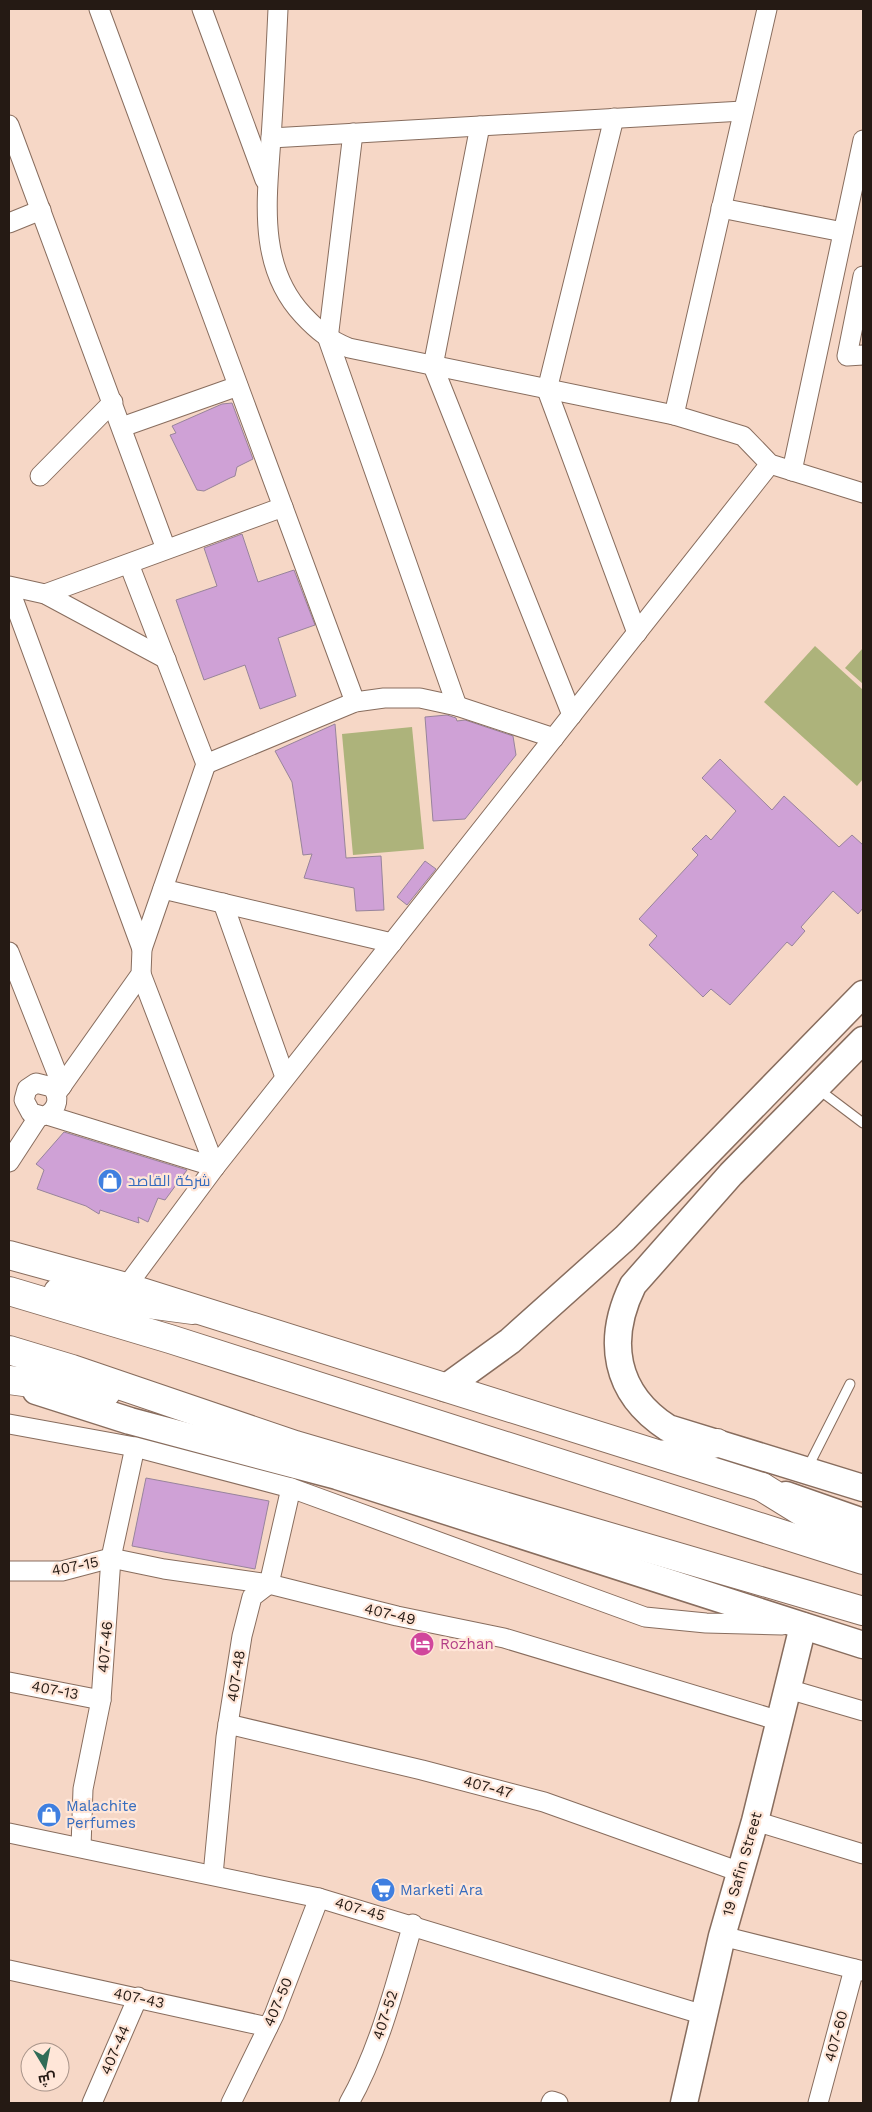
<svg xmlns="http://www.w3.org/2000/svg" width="872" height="2112" font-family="'Work Sans',Cairo,sans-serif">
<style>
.green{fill:#adb37b}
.building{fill:#cfa1d6;stroke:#98849b}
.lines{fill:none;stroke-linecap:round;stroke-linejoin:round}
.lane-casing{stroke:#886d5e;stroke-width:11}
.street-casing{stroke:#886d5e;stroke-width:21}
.secondary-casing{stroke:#886d5e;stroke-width:29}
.primary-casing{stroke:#886d5e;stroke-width:30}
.highway-casing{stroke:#886d5e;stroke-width:30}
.lane{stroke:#fff;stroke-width:9}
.street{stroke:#fff;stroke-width:19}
.secondary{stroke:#fff;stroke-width:26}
.primary{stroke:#fff;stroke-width:28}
.highway{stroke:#fff;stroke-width:28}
.labels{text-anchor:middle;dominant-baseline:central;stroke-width:4.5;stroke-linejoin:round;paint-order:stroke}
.shop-label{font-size:15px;fill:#366cbe;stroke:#ffe6d8;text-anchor:start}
.street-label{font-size:15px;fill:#251a14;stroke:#ffe6d8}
.hotel-label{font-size:15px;fill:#b23c85;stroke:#ffe6d8;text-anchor:start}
</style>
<rect width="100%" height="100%" fill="#f6d7c6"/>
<!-- green -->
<g class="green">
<path d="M 815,646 L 863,690 L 863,779 L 857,786 L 764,702 Z"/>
<path d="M 863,648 L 863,684 L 845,668 Z"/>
<path d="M 412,727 L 424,849 L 353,855 L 342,734 Z"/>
</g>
<!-- building -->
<g class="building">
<path d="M 232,403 L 253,459 L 237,467 L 235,476 L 230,478 L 204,491 L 197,490 L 170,435 L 176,433 L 172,426 L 222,404 Z"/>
<path d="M 242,534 L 258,582 L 294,570 L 315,625 L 278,638 L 296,696 L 260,709 L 245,665 L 204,680 L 176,600 L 217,586 L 204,548 Z"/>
<path d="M 447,715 L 456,718 L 457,721 L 465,720 L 513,736 L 516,755 L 465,819 L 433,821 L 425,717 Z"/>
<path d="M 335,724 L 346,858 L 381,856 L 384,910 L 356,911 L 354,888 L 304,878 L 312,854 L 303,855 L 292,782 L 275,751 Z"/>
<path d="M 720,759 L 772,810 L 784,796 L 839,847 L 852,835 L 863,845 L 863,908 L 858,914 L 833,891 L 801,927 L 805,931 L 792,946 L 787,942 L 730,1005 L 711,989 L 703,997 L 649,945 L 657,936 L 639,919 L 698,855 L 692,849 L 706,835 L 711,840 L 736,811 L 702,778 Z"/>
<path d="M 425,861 L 436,869 L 407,905 L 397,897 Z"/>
<path d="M 64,1132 L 187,1170 L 165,1200 L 158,1198 L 148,1222 L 138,1217 L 139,1223 L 100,1210 L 99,1214 L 86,1206 L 37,1189 L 44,1170 L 36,1164 Z"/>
<path d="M 146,1478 L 269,1501 L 255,1569 L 132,1546 Z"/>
</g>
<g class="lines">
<defs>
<g id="lane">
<path d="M 818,1089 L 863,1123"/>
<path d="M 808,1467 L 850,1384"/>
</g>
<g id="street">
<path d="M 99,9 L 355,702"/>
<path d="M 202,9 L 265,180"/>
<path d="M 278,9 C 276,52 274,95 271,138 C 267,199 257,266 303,315 C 317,330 329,340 349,348 L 674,415 L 743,436 L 770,464 L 863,493"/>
<path d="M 614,118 L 547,390 L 637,633"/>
<path d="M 9,125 L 166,549"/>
<path d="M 480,126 L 433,366 L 572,715"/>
<path d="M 353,133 L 328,339 L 457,706"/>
<path d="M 271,138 L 743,111"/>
<path d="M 721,208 L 843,232"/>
<path d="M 9,223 L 41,210"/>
<path d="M 863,276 L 847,356 L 863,355"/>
<path d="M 674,415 L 767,9"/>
<path d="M 122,427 L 238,386"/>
<path d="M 792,471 L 863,140"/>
<path d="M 40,476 L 113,402"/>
<path d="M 9,586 L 45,594 L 166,659"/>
<path d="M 9,588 L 142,949"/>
<path d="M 45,594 L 283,507"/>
<path d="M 206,764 L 355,702 L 384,698 L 420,698 L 457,706 L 554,738"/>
<path d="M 163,889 L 392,943"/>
<path d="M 223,903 L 285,1077"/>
<path d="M 9,952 L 62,1086"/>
<path d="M 141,974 L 215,1167"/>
<path d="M 56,1094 L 141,974 L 142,949 L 206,764 L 129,564"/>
<path d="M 47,1115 C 58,1108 60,1097 52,1087 L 36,1083 L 27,1089 L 24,1100 L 31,1113 L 42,1116 L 47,1115 L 215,1167"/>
<path d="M 9,1162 L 39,1116"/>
<path d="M 126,1287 L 215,1167 L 770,464"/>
<path d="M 9,1424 L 135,1447 L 291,1488 L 645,1617 L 706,1623 L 782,1625"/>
<path d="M 9,1571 L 62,1571 L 111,1558 L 164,1569 L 269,1584 L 397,1616 L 504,1638 L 780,1721"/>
<path d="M 9,1682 L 101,1700"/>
<path d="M 788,1689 L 863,1711"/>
<path d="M 228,1724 L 422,1770 L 544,1802 L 740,1872"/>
<path d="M 755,1821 L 863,1854"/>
<path d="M 9,1833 L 319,1898 L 704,2015"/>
<path d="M 81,1847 L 83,1789 L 101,1700 L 111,1558 L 135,1447"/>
<path d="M 213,1875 L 226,1737 L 242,1636 L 252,1597 L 269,1584 L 291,1488"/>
<path d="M 722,1936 L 863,1971"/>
<path d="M 9,1970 L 268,2027"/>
<path d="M 92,2103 L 138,1997"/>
<path d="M 231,2103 L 274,2015 L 319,1898"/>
<path d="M 349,2103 C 380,2048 395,1985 413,1924"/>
<path d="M 551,2103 L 552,2101 L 558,2103"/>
<path d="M 818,2103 L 854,1969"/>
</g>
<g id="secondary">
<path d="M 863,1040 L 731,1174 L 633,1285 C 606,1340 614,1393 668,1428 L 863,1488"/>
<path d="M 445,1388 L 510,1341 L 625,1238 L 863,994"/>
<path d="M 36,1391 L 130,1421 L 337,1476 L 863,1645"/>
<path d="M 786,1495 L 863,1522"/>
<path d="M 684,2103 L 722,1936 L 755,1821 L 803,1626"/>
</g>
<g id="primary">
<path d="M 9,1255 L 126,1287 L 762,1487"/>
<path d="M 662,1455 L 717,1443"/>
</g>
<g id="highway">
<path d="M 9,1291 L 170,1339 L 863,1560"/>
<path d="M 58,1292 L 193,1310"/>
<path d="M 9,1350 L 72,1369 L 295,1445 L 863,1611"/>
<path d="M 9,1380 L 106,1393"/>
<path d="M 762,1487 L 862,1549"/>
</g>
</defs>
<!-- lane casing -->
<use href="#lane" class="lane-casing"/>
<!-- street casing -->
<use href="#street" class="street-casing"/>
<!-- secondary casing -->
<use href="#secondary" class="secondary-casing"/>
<!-- primary casing -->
<use href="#primary" class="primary-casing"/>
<!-- highway casing -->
<use href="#highway" class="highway-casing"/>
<!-- lane -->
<use href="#lane" class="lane"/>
<!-- street -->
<use href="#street" class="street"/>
<!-- secondary -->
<use href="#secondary" class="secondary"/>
<!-- primary -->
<use href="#primary" class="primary"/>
<!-- highway -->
<use href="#highway" class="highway"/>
</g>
<!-- icons -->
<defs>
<symbol id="shop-disc" viewBox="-11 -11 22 22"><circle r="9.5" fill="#3f7fe0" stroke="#ffe6d8"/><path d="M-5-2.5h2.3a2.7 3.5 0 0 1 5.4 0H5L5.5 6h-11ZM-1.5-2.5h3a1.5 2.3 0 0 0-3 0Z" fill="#fff"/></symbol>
<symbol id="hotel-disc" viewBox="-11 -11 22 22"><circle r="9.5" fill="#d1479c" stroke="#ffe6d8"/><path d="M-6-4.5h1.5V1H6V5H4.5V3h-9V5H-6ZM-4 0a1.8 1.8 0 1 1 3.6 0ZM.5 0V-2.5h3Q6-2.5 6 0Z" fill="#fff"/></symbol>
<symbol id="supermarket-disc" viewBox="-11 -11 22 22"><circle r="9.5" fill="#3f7fe0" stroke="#ffe6d8"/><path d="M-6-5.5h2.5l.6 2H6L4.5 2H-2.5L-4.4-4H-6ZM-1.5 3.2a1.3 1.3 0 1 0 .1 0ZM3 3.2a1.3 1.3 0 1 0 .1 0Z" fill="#fff"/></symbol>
</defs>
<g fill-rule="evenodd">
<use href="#shop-disc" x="96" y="1167" width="28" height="28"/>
<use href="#hotel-disc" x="408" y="1630" width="28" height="28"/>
<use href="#shop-disc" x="35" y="1801" width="28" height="28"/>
<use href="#supermarket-disc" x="369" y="1876" width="28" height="28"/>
</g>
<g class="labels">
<!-- shop labels -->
<g class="shop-label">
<text x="128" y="1181">شركة القاصد</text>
<text x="66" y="1806">Malachite<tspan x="66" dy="17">Perfumes</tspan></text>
<text x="400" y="1890">Marketi Ara</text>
</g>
<!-- street labels -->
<g class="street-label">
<text transform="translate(75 1566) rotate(-11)">407-15</text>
<text transform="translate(390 1614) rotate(13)">407-49</text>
<text transform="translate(105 1647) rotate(-85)">407-46</text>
<text transform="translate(236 1676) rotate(-81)">407-48</text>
<text transform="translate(55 1690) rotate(11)">407-13</text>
<text transform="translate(488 1787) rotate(15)">407-47</text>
<text transform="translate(742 1864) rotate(-74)">19 Safin Street</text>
<text transform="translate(360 1909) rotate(16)">407-45</text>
<text transform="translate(139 1998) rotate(12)">407-43</text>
<text transform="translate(278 2002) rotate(-67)">407-50</text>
<text transform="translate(385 2015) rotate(-72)">407-52</text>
<text transform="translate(836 2036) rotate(-75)">407-60</text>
<text transform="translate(115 2050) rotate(-67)">407-44</text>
</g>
<!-- hotel labels -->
<g class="hotel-label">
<text x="440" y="1644">Rozhan</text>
</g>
</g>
<!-- border -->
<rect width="872" height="2112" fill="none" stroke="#251a14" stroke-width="20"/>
<!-- north arrow -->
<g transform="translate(45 2067) rotate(170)"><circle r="24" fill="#ffe6d8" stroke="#a8948a"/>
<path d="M0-4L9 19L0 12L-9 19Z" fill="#306c57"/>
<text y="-8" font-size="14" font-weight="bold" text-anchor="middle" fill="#251a14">ش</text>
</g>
</svg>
